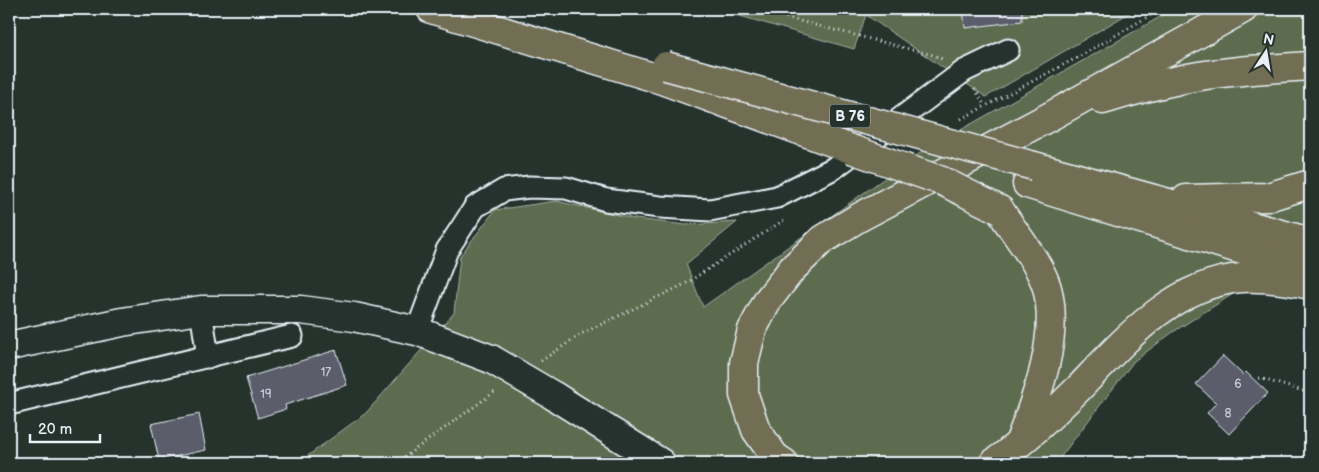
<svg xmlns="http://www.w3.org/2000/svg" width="1319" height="472" font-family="'Balsamiq Sans',sans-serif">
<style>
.green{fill:#5d6c4f;stroke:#a2aea4}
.building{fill:#5b5d6a;stroke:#e8f1f8}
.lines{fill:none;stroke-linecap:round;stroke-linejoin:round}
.minor-casing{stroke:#e8f1f8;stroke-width:25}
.tertiary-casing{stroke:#e8f1f8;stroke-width:31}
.trunk-casing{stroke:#e8f1f8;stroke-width:31}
.path{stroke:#e8f1f8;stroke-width:3;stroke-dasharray:1 4;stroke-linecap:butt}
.minor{stroke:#26332d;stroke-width:21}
.tertiary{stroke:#26332d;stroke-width:28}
.trunk{stroke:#726e52;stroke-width:28}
.tertiary-bridge-casing{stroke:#e8f1f8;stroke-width:31;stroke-linecap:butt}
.trunk-bridge-casing{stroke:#e8f1f8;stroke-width:31;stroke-linecap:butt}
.tertiary-bridge{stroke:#26332d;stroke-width:28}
.trunk-bridge{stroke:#726e52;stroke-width:28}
.labels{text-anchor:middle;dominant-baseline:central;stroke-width:4.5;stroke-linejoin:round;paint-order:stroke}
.number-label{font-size:12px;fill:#c5ccd4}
.shield{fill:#26332d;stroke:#aeb8bb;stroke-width:1}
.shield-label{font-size:14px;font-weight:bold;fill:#e8f1f8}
</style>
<rect width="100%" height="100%" fill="#26332d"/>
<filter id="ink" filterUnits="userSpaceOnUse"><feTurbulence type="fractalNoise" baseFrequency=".02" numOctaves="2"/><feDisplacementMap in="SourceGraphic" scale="10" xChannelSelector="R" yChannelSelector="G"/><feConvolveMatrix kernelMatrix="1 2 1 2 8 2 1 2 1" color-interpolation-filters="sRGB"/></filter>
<g filter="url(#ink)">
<!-- green -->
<g class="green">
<path d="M 716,9 L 1136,9 L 986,97 L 866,15 L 854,49 Z"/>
<path d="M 1174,9 L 1310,9 L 1310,261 L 1293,256 L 1173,332 L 1134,361 L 1056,463 L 298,463 L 366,413 L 454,313 L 460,256 L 495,210 L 556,201 L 635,219 L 686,225 L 737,222 L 686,264 L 703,307 L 920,153 Z"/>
</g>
<!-- building -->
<g class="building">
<path d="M 963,9 L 1022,9 L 1022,21 L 965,28 Z"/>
<path d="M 336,350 L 347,385 L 285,405 L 286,409 L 258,418 L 246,378 Z"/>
<path d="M 1223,356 L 1243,375 L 1246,372 L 1268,393 L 1229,434 L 1207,413 L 1216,403 L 1196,384 Z"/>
<path d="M 199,414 L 206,450 L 159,460 L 151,424 Z"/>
</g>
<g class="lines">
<defs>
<g id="minor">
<path d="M 201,310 L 208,357"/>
<path d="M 417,331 L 447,250 L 475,207 L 504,190 L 529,187 L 566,188 L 606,200 L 660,207 L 710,210 L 777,197 L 834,168 L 964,71 L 1008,50"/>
<path d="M 9,404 L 292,336"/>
</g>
<g id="tertiary">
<path d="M 9,346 L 122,322 L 201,310 L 301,310 L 354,317 L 417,331 L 491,359"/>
<path d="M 554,396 L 661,463"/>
</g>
<g id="trunk">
<path d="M 431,9 L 662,80 L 851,149"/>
<path d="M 1103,100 C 1131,91 1159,84 1188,78 C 1228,70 1270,69 1310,66"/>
<path d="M 1034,166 L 1310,242"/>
<path d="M 1027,184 L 1307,270"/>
<path d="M 1186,199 L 1268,197 L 1310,184"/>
<path d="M 1000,210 C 1014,233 1040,263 1047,288 C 1060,337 1037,396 1020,441"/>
<path d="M 784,463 L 775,457 L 756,430 L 744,395 L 744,363 L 752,330 L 768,300 L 792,269 L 822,240 L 858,218 L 1049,117 L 1243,9"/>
<path d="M 994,463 C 1025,441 1052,415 1079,388 C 1124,341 1173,283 1242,278 C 1266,277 1288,280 1310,285"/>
</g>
</defs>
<!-- minor casing -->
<use href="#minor" class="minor-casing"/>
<!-- tertiary casing -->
<use href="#tertiary" class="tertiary-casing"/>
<!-- trunk casing -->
<use href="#trunk" class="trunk-casing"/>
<!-- path -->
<g class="path">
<path d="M 752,9 L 933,55 L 942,59"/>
<path d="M 975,89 L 985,106"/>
<path d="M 961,119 L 1082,55 L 1161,9"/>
<path d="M 541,361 L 581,334 L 685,284 L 784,220"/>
<path d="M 1259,378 L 1310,393"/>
<path d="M 396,463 L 496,391"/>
</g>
<!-- minor -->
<use href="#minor" class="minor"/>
<!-- tertiary -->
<use href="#tertiary" class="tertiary"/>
<!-- trunk -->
<use href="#trunk" class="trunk"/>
<defs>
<path id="tertiary-bridge" d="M 491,359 L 554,396"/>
<g id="trunk-bridge">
<path d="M 666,66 L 1034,166"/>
<path d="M 851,149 L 942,181 L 1000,210"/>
</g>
</defs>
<!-- tertiary-bridge casing -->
<use href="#tertiary-bridge" class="tertiary-bridge-casing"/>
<!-- trunk-bridge casing -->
<use href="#trunk-bridge" class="trunk-bridge-casing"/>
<!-- tertiary-bridge -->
<use href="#tertiary-bridge" class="tertiary-bridge"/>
<!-- trunk-bridge -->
<use href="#trunk-bridge" class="trunk-bridge"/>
</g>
</g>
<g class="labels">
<!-- number labels -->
<g class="number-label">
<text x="326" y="372">17</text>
<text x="1238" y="384">6</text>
<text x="266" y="394">19</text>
<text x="1228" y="413">8</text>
</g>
<!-- shield labels -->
<rect class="shield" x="830" y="104.5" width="40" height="23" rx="4"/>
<g class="shield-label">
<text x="850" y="116">B 76</text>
</g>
</g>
<!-- margin -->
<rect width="1319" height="472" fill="none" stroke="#26332d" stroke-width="30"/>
<rect x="15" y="15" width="1289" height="442" fill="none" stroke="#e8f1f8" stroke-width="2" filter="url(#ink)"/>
<!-- north arrow -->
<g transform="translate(1266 52) rotate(12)" stroke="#26332d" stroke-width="4" paint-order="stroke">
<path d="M0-4L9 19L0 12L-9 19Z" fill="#e8f1f8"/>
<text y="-8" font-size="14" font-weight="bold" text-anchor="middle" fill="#e8f1f8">N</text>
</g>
<!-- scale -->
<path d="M30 434v8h70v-8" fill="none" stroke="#e8f1f8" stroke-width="2.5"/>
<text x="38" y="434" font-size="15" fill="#e8f1f8" stroke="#26332d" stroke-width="4" paint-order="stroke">20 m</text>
</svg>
